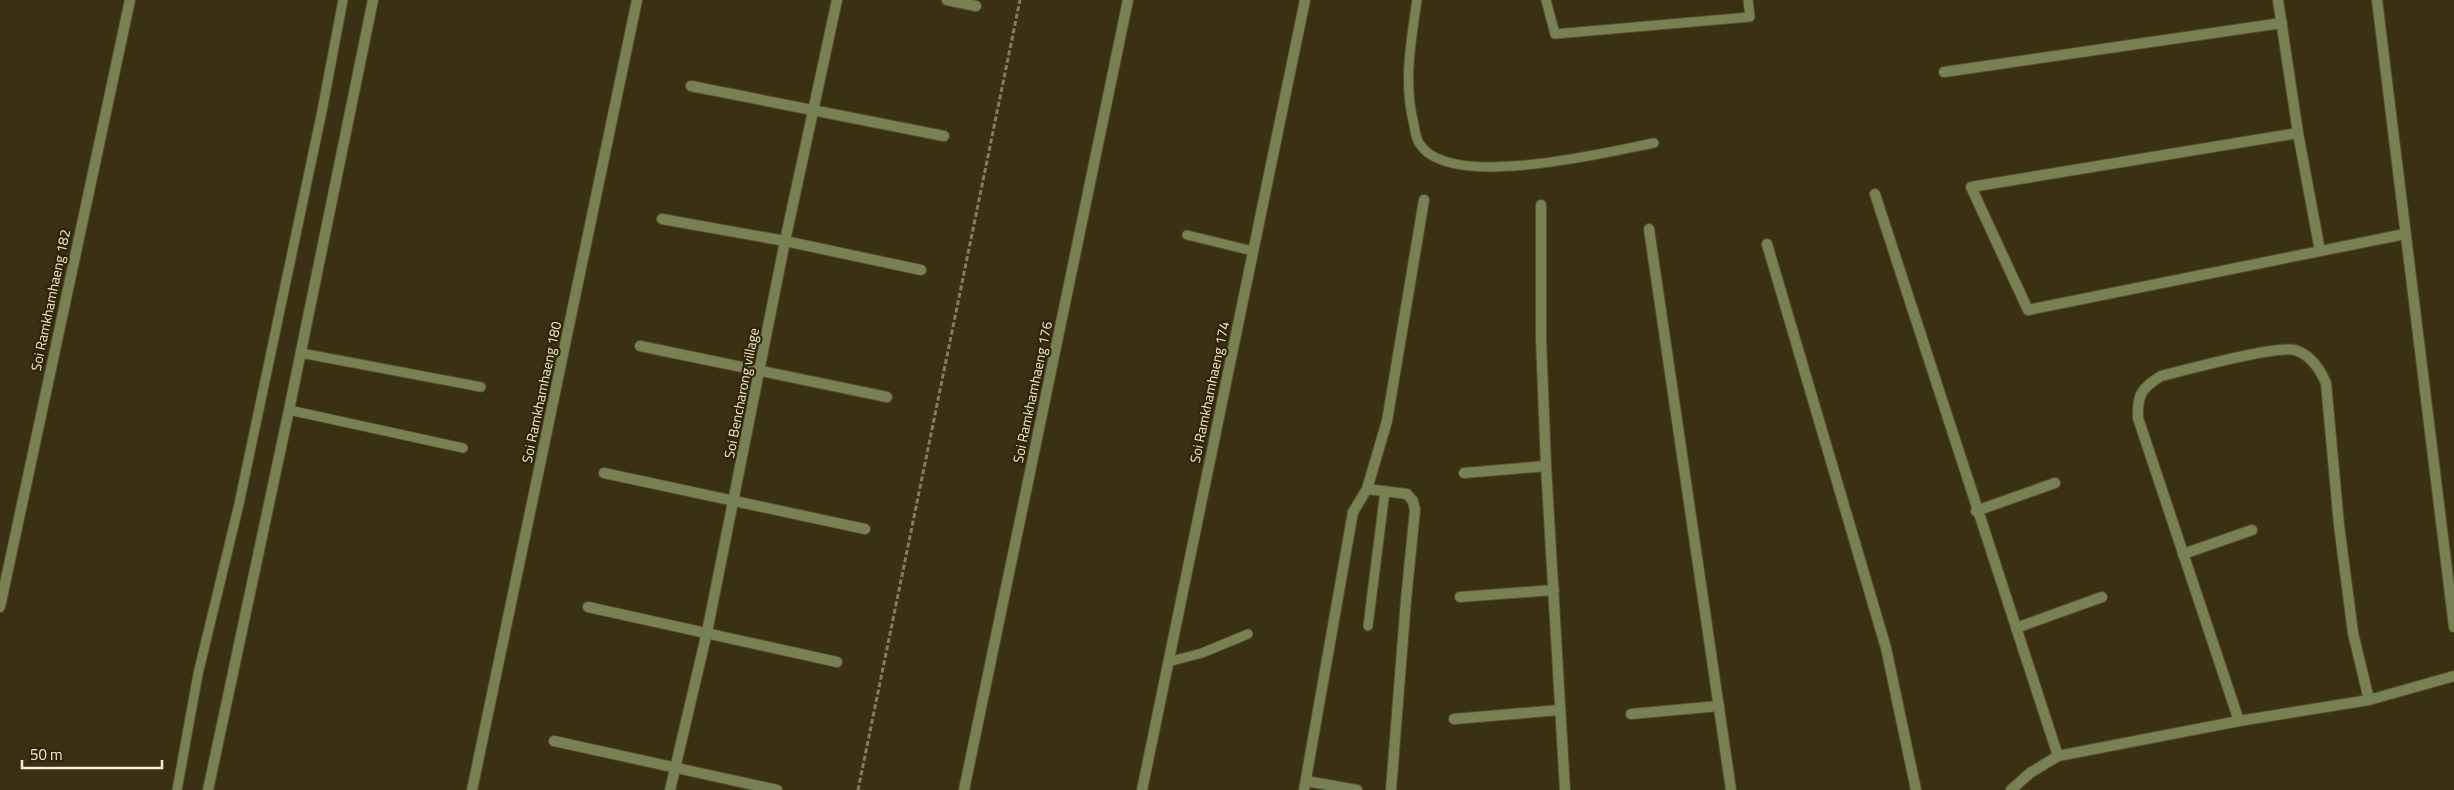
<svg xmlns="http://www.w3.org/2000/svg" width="2454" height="790" font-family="'Titillium Web',sans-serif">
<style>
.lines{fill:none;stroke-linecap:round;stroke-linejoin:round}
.service-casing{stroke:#584e32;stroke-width:11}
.minor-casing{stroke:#584e32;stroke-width:12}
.path{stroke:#847b62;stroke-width:3;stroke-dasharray:5 2.5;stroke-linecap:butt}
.service{stroke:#788153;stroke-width:9}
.minor{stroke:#788153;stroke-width:10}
.labels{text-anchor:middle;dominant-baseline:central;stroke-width:4.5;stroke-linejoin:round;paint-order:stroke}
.street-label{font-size:14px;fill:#f3eddb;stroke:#302607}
</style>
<rect width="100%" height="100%" fill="#3a3012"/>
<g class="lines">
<defs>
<g id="service">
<path d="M 1417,0 C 1411,42 1403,83 1414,125 C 1415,131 1416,138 1419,143 C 1448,192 1607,152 1654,143"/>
<path d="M 1546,0 L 1555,34 L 1750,17 L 1748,0"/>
<path d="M 1187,235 L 1253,251"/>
<path d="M 301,353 L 481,387"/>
<path d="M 289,410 L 463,448"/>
<path d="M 1368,626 L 1385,491"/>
<path d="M 1168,662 L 1202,653 L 1248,634"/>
<path d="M 177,790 L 198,674 L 239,504 L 322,111 L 343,0"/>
</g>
<g id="minor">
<path d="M 947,0 L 976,6"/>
<path d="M 2278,0 L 2298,133 L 2320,251"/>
<path d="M 2377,0 L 2454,627"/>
<path d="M 1944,72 L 2282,23"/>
<path d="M 691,86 L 944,136"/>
<path d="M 2298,133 L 1971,187 L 2028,310 L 2405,234"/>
<path d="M 1875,194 L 2058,756"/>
<path d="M 1541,205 L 1541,339 L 1546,466 L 1565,790"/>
<path d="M 662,219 L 785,241 L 921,270"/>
<path d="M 1649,229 L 1731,790"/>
<path d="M 1767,244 L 1886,648 L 1916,790"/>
<path d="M 640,346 L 887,397"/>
<path d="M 604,473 L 865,529"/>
<path d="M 1464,473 L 1546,466"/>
<path d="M 1367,489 L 1407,494 L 1413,501 L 1415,510 L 1406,600 L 1391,790"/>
<path d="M 1976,511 L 2055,483"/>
<path d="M 2183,554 L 2252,530"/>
<path d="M 1460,597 L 1554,590"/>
<path d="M 0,607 L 130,0"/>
<path d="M 588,607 L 837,662"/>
<path d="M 2016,628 L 2102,597"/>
<path d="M 1631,714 L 1719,706"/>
<path d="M 1454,719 L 1560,710"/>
<path d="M 2239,721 L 2138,418 C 2137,394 2142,388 2161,376 C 2186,370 2276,345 2295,350 C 2311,355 2320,369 2326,383 L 2339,525 L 2353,633 L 2369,700"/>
<path d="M 554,741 L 777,790"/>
<path d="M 1306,781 L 1357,790"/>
<path d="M 208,790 L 289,410 L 373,0"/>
<path d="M 472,790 L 637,0"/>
<path d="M 670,790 L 707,632 L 785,241 L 837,0"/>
<path d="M 964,790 L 1128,0"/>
<path d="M 1142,790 L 1305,0"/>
<path d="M 1304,790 L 1353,512 L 1367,489 L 1387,421 L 1424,200"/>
<path d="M 2011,790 L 2030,773 L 2058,756 L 2239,721 L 2369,700 L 2454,676"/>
</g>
</defs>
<!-- service casing -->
<use href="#service" class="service-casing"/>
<!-- minor casing -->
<use href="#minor" class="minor-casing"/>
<!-- path -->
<path class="path" d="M 858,790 L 1020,0"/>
<!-- service -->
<use href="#service" class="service"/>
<!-- minor -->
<use href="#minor" class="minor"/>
</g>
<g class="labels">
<!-- street labels -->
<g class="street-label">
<text transform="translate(50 300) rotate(-78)">Soi Ramkhamhaeng 182</text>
<text transform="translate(541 392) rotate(-78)">Soi Ramkhamhaeng 180</text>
<text transform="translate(1032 392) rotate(-78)">Soi Ramkhamhaeng 176</text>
<text transform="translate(1209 392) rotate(-78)">Soi Ramkhamhaeng 174</text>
<text transform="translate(741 393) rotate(-79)">Soi Bencharong village</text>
</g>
</g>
<!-- scale -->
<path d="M22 760v8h140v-8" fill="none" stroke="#f3eddb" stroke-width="2.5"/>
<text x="30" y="760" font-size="15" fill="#f3eddb" stroke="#302607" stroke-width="4" paint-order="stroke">50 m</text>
</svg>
